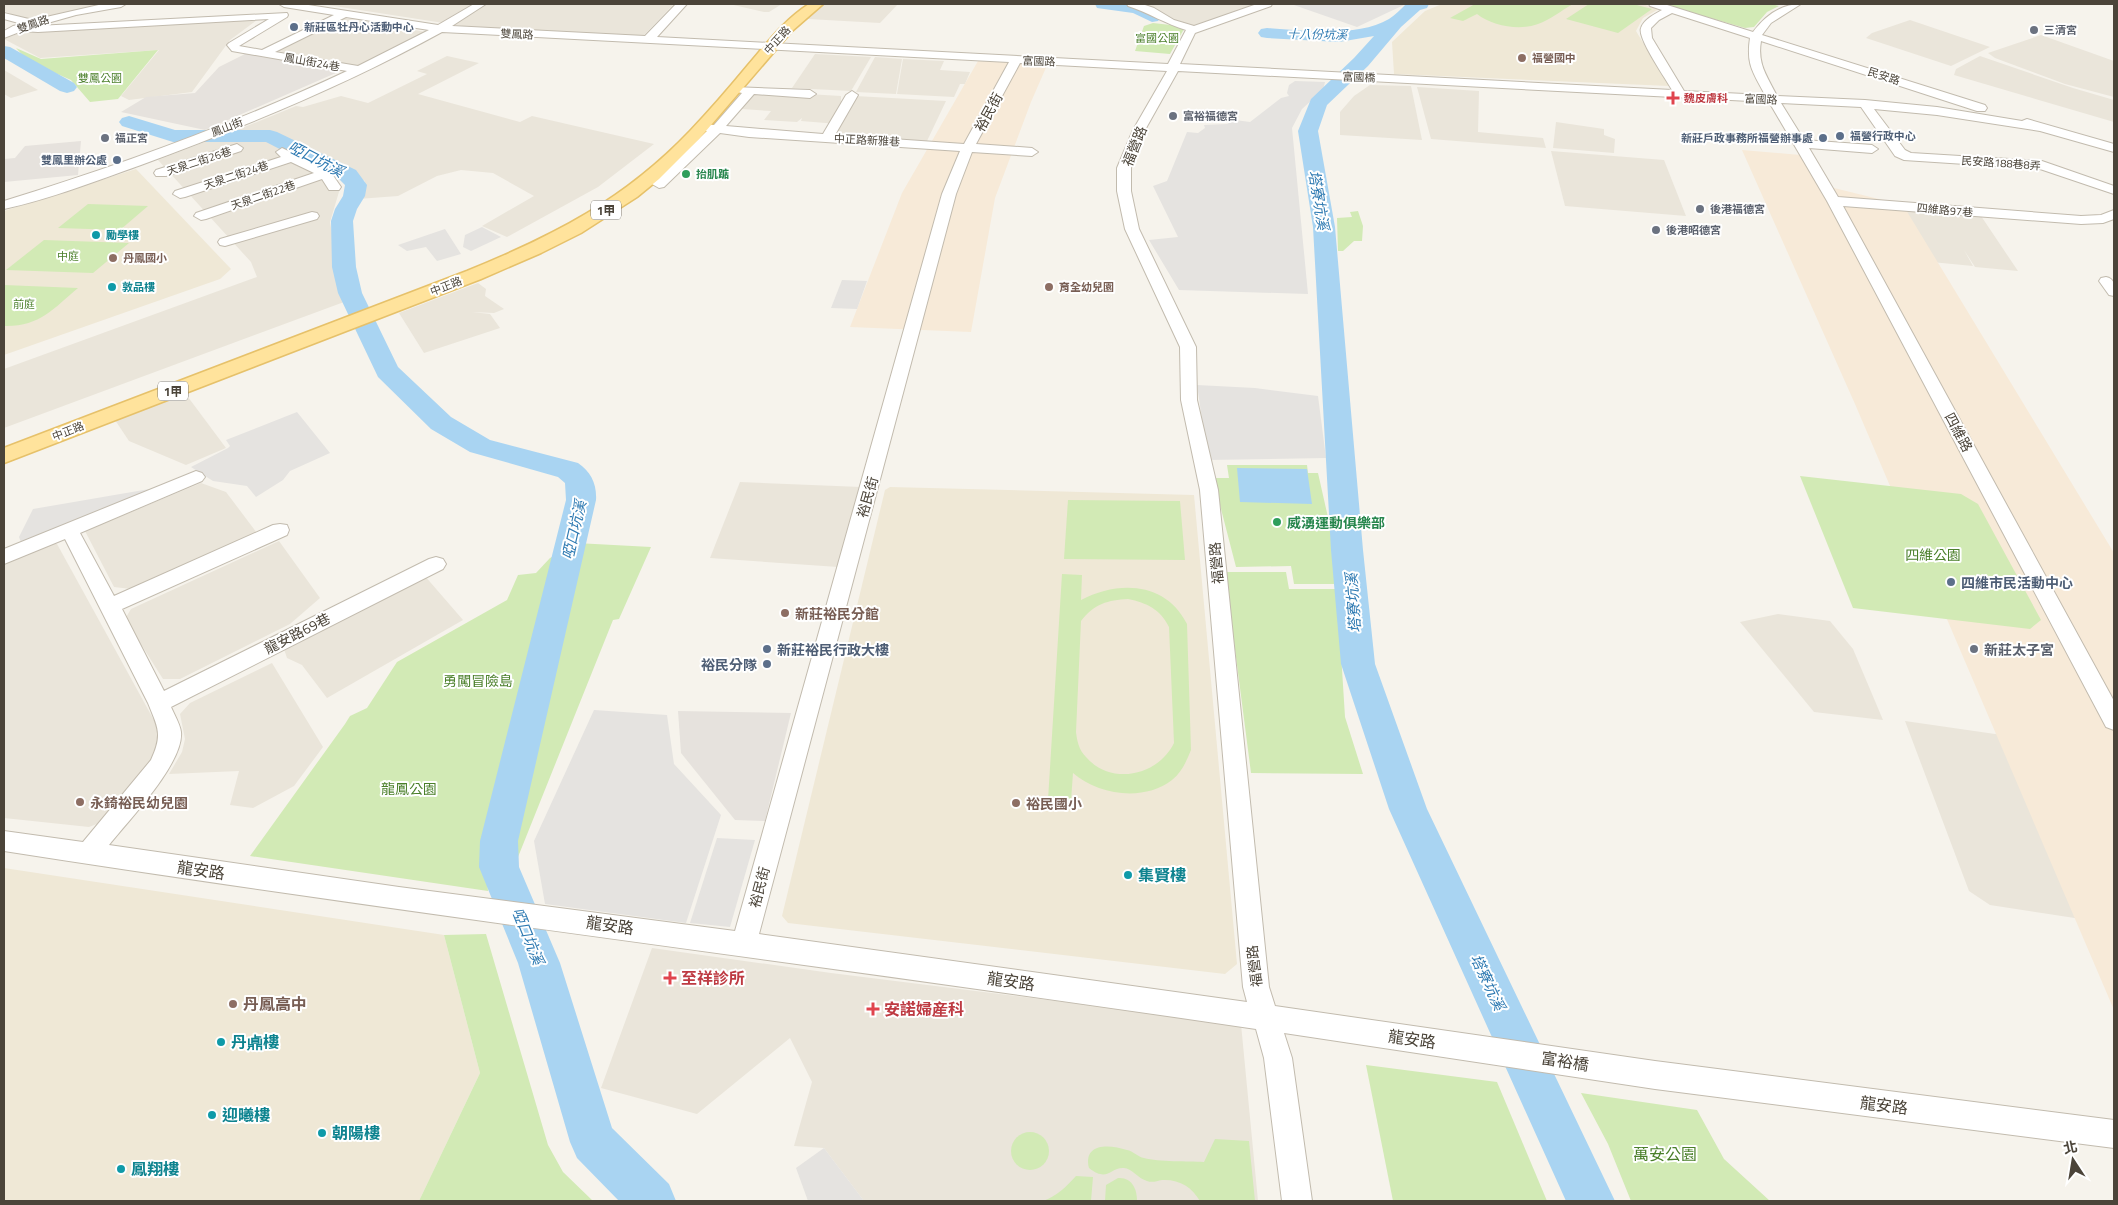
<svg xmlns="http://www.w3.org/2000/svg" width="2118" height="1205" font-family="'Titillium Web','Noto Sans TC',sans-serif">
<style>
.residential{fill:#eae5da}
.commercial{fill:#f7ead8}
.industrial{fill:#e6e2dd}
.education{fill:#efe8d6}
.green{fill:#d2eab5;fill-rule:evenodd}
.parking{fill:#e5e3e0}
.water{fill:#a9d4f2}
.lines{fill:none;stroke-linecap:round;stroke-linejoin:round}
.river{fill:#a9d4f2;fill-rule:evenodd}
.minor-casing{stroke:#c2bbae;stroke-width:2}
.major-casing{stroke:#e6c16a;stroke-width:3}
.minor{fill:#fff;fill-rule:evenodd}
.major{fill:#ffe39c;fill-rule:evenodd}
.service-dot{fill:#5c6f8a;stroke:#fff;stroke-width:2}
.worship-dot{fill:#6b7280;stroke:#fff;stroke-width:2}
.education-dot{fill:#8d6e63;stroke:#fff;stroke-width:2}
.health-dot{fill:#e0444e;stroke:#fff;stroke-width:2}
.leisure-dot{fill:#2e9e5b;stroke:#fff;stroke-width:2}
.culture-dot{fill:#0f9aa8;stroke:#fff;stroke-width:2}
.labels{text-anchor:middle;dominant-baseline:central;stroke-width:4;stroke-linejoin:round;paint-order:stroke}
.far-street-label{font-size:11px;fill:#4b4439;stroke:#fff}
.far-service-label{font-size:11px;font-weight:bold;fill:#4e5e75;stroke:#fff;text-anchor:start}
.far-worship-label{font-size:11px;font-weight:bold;fill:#5b616d;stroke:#fff;text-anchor:start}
.far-park-label{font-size:11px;fill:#4a7f2a;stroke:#fff}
.far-education-label{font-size:11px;font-weight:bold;fill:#785e54;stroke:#fff;text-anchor:start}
.far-health-label{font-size:11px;font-weight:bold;fill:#be3a42;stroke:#fff;text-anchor:start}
.far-leisure-label{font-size:11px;font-weight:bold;fill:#27864d;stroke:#fff;text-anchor:start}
.far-culture-label{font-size:11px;font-weight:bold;fill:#0d838f;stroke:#fff;text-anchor:start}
.far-water-label{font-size:12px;font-style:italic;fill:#2e7ab2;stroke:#fff}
.shield{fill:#fff;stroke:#817c74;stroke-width:1}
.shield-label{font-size:12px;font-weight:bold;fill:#4b4439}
.street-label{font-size:14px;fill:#4b4439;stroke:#fff}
.leisure-label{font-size:14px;font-weight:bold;fill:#27864d;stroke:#fff;text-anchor:start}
.park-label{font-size:14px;fill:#4a7f2a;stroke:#fff}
.service-label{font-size:14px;font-weight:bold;fill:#4e5e75;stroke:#fff;text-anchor:start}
.education-label{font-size:14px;font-weight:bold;fill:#785e54;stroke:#fff;text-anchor:start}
.worship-label{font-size:14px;font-weight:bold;fill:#5b616d;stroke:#fff;text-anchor:start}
.water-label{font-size:15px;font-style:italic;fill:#2e7ab2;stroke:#fff}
.near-street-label{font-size:16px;fill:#4b4439;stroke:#fff}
.near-culture-label{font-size:16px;font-weight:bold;fill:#0d838f;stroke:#fff;text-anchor:start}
.near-health-label{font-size:16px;font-weight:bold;fill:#be3a42;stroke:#fff;text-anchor:start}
.near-education-label{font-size:16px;font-weight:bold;fill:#785e54;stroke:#fff;text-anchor:start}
.near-park-label{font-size:16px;fill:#4a7f2a;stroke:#fff}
</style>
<rect width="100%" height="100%" fill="#f6f3ec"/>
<!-- residential -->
<g class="residential">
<path d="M 8,4 L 106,4 L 106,5 L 28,21 L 4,11 L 4,5 Z"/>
<path d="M 321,4 L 674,4 L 643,36 L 463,26 Z"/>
<path d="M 729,4 L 782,4 L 769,12 L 764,12 Z"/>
<path d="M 817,4 L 898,4 L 880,23 L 808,19 Z"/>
<path d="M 1145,4 L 1260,4 L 1195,26 L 1169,20 L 1142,5 Z"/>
<path d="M 261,17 L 230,40 L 192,92 L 129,100 L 121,96 L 159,50 L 40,58 L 4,39 L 28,30 Z"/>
<path d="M 344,18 L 426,32 L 360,66 L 277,51 Z"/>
<path d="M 1910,20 L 1990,47 L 1951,66 L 1866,38 L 1872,33 Z"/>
<path d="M 2041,35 L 2114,61 L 2114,97 L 2065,84 L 1995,58 L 1988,53 Z"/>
<path d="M 815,54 L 871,57 L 851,91 L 792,88 Z"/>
<path d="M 447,56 L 479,63 L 418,94 L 520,122 L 532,116 L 654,144 L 598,187 L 507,237 L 482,226 L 534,196 L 493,173 L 461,170 L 437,176 L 398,196 L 358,199 L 365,181 L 273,133 L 230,133 L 296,106 L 303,107 L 341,96 L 368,103 L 427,74 L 417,71 Z"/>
<path d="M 1980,56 L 2073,88 L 2114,100 L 2114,122 L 1954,75 L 1956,69 Z"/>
<path d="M 875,57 L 902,59 L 896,94 L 856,92 Z"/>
<path d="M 903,59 L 944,61 L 940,70 L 970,72 L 965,84 L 960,84 L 954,97 L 897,94 Z"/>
<path d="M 4,70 L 38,90 L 11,98 L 4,94 Z"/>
<path d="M 1370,85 L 1411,86 L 1422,140 L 1340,135 L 1340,112 L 1354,96 Z"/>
<path d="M 1417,87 L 1479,91 L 1478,132 L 1543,138 L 1546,148 L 1431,139 Z"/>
<path d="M 756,91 L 841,96 L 841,104 L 855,96 L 946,101 L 927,141 L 832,134 L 838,124 L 801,121 L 802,118 L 797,122 L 764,120 L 771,111 L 742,109 Z"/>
<path d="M 1556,122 L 1604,129 L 1604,135 L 1615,139 L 1614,153 L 1553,148 Z"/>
<path d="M 265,138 L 341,185 L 330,222 L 344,302 L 4,428 L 4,369 L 257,277 L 251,262 L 158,160 L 210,140 Z"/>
<path d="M 1551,151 L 1664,160 L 1686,216 L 1565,206 Z"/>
<path d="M 1877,206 L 1981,216 L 2018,271 L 1975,267 L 1964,250 L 1973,266 L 1869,256 Z"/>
<path d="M 478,283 L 486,289 L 485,296 L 504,309 L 494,313 L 472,312 L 490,314 L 500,328 L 424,353 L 399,313 Z"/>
<path d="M 185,393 L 226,448 L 186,465 L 129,441 L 115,420 Z"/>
<path d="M 740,482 L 861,487 L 838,567 L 710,558 Z"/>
<path d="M 201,483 L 226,492 L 257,533 L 131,589 L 114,587 L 85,531 Z"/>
<path d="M 279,541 L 320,598 L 290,624 L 180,679 L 163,679 L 125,619 L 131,609 Z"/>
<path d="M 51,543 L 57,544 L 161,733 L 159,752 L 102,822 L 89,827 L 4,818 L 4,561 Z"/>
<path d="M 424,575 L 463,620 L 327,698 L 302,665 L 287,658 L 283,646 Z"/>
<path d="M 1778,614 L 1830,621 L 1853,649 L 1883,720 L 1814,712 L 1740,622 Z"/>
<path d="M 272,663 L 323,747 L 294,786 L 253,808 L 230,805 L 239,771 L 169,774 L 182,752 L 185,739 L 180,714 L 190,703 Z"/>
<path d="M 1905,721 L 1995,734 L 2028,726 L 2114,924 L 1990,905 L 1969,891 Z"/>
<path d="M 652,948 L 831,973 L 1241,1024 L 1258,1201 L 864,1201 L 824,1148 L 794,1146 L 812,1082 L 790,1038 L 697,1114 L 601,1088 Z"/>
</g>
<!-- commercial -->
<g class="commercial">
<path d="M 978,61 L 1048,63 L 1031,102 L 995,198 L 971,332 L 850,327 L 902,193 Z"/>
<path d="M 1742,150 L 1812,156 L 1830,187 L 1903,205 L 2114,553 L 2114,1010 L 1855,404 Z"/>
</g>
<!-- industrial -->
<g class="industrial">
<path d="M 249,52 L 345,69 L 205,130 L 121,112 L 146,97 L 195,93 L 219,67 Z"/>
<path d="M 81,141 L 78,175 L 4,182 L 4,159 L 15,158 L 25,146 Z"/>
<path d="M 678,711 L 791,713 L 765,821 L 735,820 L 681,753 Z"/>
</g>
<!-- education -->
<g class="education">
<path d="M 1442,4 L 1642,4 L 1659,9 L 1643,18 L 1636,31 L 1669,86 L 1394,74 L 1392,42 L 1425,11 Z"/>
<path d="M 136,169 L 231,269 L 220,279 L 4,355 L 4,211 Z"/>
<path d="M 890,487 L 1194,495 L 1237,964 L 1225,974 L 788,923 L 782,916 L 885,490 Z"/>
<path d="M 4,868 L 444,935 L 480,1073 L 419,1201 L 4,1201 Z"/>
</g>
<!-- green -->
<g class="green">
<path d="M 1475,4 L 1573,4 C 1562,10 1550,20 1538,24 C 1520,31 1492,26 1477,14 L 1463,21 L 1450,18 Z"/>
<path d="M 1589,4 L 1633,4 L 1652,9 L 1618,33 L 1566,19 Z"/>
<path d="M 1662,4 L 1771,4 L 1779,6 L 1767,12 L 1754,27 L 1745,28 Z"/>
<path d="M 1153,23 L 1180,26 L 1184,29 L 1170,54 L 1135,51 L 1144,26 Z"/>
<path d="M 16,48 L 41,59 L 158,50 L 118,99 L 90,102 L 71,80 L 28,61 Z"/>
<path d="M 88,204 L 148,206 L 120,230 L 58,228 Z"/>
<path d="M 1358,211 L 1363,226 L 1362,241 L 1354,241 L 1343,251 L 1338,251 L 1337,218 L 1352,217 L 1350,212 Z"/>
<path d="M 44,240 L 129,243 L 93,273 L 6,270 Z"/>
<path d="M 4,285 L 78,288 C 53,309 39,327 4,326 Z"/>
<path d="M 1227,465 L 1307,465 L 1308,473 L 1318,473 L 1343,584 L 1294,584 L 1291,566 L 1236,567 L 1213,478 L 1229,478 Z"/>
<path d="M 1800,476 L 1961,494 L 1978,504 L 2041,620 L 2030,629 L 1853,608 Z"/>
<path d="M 1068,500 L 1180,501 L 1185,560 L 1064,559 Z"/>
<path d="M 576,543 L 651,547 L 619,619 L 613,620 L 518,857 L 510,845 L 530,762 L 506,765 L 485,855 L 488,891 L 250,856 L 345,724 L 350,716 L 367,708 L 397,662 L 507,600 L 518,575 L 536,573 L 550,558 Z"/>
<path d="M 1225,572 L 1286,572 L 1289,589 L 1337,589 L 1345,717 L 1363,774 L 1251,773 Z"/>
<path d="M 1062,574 L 1082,575 L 1081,600 C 1119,580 1166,582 1187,624 L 1191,750 C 1186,762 1182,772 1172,780 C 1144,802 1098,795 1073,773 L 1071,801 L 1048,800 ZM 1128,599 C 1147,603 1160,609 1169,627 L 1174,743 C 1158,776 1111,786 1086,757 C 1079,750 1077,741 1076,732 L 1081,621 C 1094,604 1108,600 1128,599 Z"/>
<path d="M 486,934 L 548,1145 L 563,1172 L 593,1201 L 419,1201 L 480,1073 L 444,935 Z"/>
<path d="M 1366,1065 L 1497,1082 L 1547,1201 L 1393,1201 Z"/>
<path d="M 1581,1093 L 1697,1110 L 1724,1159 L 1770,1201 L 1631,1201 L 1608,1144 Z"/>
<circle cx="1030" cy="1151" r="19"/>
<path d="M 1215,1139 L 1249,1141 L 1255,1201 L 1200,1201 C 1192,1187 1179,1179 1162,1180 C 1157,1181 1152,1183 1147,1181 C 1139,1179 1131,1168 1124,1168 C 1110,1167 1108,1183 1089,1168 C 1083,1143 1109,1144 1127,1150 C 1133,1151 1138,1157 1144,1158 C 1159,1162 1188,1161 1204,1162 Z"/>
<path d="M 1076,1176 L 1093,1177 L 1091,1201 L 1043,1201 C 1057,1196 1066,1187 1076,1176 Z"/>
<path d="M 1118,1178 C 1132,1177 1137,1189 1137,1201 L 1105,1201 L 1106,1185 Z"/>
</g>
<!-- parking -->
<g class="parking">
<path d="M 1291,4 L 1406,4 L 1357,27 Z"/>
<path d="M 1295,81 L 1325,82 L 1323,90 L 1302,109 L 1292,128 L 1308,294 L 1179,290 L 1149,240 L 1178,237 L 1153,186 L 1167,181 L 1187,132 L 1198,133 L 1205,128 L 1204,125 L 1227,124 L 1235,120 L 1250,122 L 1281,98 L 1289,96 L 1287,93 L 1289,85 Z"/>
<path d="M 482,227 L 501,237 L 471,251 L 463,247 L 465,235 Z"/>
<path d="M 445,229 L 461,254 L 437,261 L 426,247 L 407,251 L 398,245 Z"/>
<path d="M 842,280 L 867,281 L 857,309 L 831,308 Z"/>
<path d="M 1197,385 L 1255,388 L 1318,396 L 1326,458 L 1208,460 Z"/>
<path d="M 297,412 L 330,453 L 290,471 L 283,480 L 256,497 L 247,486 L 213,481 L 191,467 L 228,448 L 230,446 L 226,440 Z"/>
<path d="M 161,487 L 22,545 L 19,537 L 33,509 Z"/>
<path d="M 594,710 L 667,715 L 674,764 L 721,815 L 686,923 L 545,904 L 534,841 Z"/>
<path d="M 717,838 L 755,840 L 730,927 L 690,923 Z"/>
<path d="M 824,1148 L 864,1201 L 808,1201 L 796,1168 Z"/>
</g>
<!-- water -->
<path class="water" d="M 1237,468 L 1307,469 L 1312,504 L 1240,502 Z"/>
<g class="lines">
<!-- river -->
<g class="river">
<path d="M 1095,4 C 1115,4 1147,0 1161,17 L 1158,21 L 1152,22 L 1133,13 L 1097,8 Z"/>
<path d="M 1406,4 L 1429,4 L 1427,8 L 1420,10 L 1401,27 L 1368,66 L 1327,105 L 1318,131 L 1335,227 L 1363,550 L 1375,664 L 1427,809 L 1615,1201 L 1566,1201 L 1389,809 L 1341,664 L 1331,550 L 1313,227 L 1298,131 L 1311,99 L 1354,58 L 1374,36 L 1339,42 L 1267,38 L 1261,37 L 1258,33 L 1261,29 L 1267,28 C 1303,30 1357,38 1389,19 C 1395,15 1401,9 1406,4 Z"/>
<path d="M 4,46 L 10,47 L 74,83 L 77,87 L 74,91 L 67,93 L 60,91 L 4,58 Z"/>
<path d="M 129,116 L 175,130 L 270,130 L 277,132 L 356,170 L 367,185 L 365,196 L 357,209 L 353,221 L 356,267 L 362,293 L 398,367 L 451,417 L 490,440 L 578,463 C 591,472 597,484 596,500 L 518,841 L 519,867 L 560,963 L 612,1128 L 669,1184 L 676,1201 L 619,1201 L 577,1158 L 570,1142 L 518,963 L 479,867 L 480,841 L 566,500 L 565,483 L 558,477 L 470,452 L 431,429 L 378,377 L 338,293 L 332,267 L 331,221 L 335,209 L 343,196 L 345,185 L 340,180 L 266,142 L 173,142 L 122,126 L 119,122 L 122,118 Z"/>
</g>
<defs>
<g id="minor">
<path d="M 103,4 L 126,4 L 121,7 L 76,15 L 37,26 L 287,13 L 288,15 L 287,17 L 239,46 L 262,50 L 334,15 L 284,7 L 279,4 L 302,4 L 438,25 L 474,4 L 486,4 L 452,26 L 645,36 L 676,4 L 687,4 L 657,37 L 1168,64 L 1186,30 C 1166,24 1149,13 1128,6 L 1127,4 L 1142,4 L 1154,8 L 1174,20 L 1194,26 L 1257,4 L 1272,4 L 1271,6 L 1195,33 L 1180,64 L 1672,90 C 1666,79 1637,38 1641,28 C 1644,19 1655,14 1662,10 L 1650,6 L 1649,4 L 1664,4 L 1753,32 C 1765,16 1781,4 1801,4 L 1771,23 L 1762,35 L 1985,105 L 1987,108 L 1985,111 L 1977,111 L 1761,41 C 1757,64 1767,76 1777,96 L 1865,100 L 1937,107 L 2022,121 L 2027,119 L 2114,144 L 2114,152 L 2040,131 L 1937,115 L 1874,109 L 1905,150 L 1911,153 L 2042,161 L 2114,186 L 2114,194 L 2040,169 L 1904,160 L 1895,156 L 1861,107 L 1781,103 L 1804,140 L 1872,145 L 1878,149 L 1872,153 L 1809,148 L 1838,197 L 2081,216 L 2101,215 L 2114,210 L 2114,219 L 2103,223 L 2081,224 L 1843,206 L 2114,701 L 2114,730 L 2106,727 L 1827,201 L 1769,102 L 1178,71 L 1145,130 L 1131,168 L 1131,191 L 1139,229 L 1196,347 L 1197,400 L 1218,490 L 1269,987 L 1275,1006 L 1655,1061 L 2114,1120 L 2114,1148 L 1655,1089 L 1284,1033 L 1292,1058 L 1312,1201 L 1282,1201 L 1264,1058 L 1256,1029 C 839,967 420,916 4,851 L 4,831 L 83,842 L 151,760 C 163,734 158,728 148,703 L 65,539 L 4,564 L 4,549 L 196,471 L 202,473 L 205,477 L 202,481 L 80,533 L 114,596 L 273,525 L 280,524 L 287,525 L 289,530 L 287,535 L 122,609 L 164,691 L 429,559 L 436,557 L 443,559 L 446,564 L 443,569 L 171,707 C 174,714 180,724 181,732 C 184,763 128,821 109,845 L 399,887 L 735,931 L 942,194 L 960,151 L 749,137 L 720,133 L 664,187 L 659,188 L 652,184 L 707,131 L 698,130 L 696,127 L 698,124 L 714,125 L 742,93 L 733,91 L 731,89 L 733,87 L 810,90 L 816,94 L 810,98 L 754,94 L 726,126 L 823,134 L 846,95 L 852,91 L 858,95 L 835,135 L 964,144 L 1009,62 L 442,32 C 346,85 244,127 141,165 C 96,181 50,199 4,209 L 4,201 C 121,165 236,123 347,71 L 232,51 L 227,45 L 229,43 L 269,19 L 38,32 L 22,31 L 4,38 L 4,31 L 13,26 L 22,24 L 4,19 L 4,13 L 33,20 ZM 1672,13 L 1750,38 C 1746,65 1753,72 1765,95 L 1684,91 L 1652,38 L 1651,28 L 1659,20 ZM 346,17 L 429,30 L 358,66 L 275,52 ZM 1020,63 L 1167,71 L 1133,130 L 1117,168 L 1117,191 L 1125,229 L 1180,347 L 1181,400 L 1200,490 L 1243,987 L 1247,1002 L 759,934 L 956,194 L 972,152 L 1032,156 L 1038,152 L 1032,148 L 976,144 Z"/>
<path d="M 237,144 L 243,148 L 241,151 L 166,176 L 156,176 L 154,173 L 156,170 Z"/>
<path d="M 282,148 L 330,171 L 341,187 L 339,190 L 329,190 L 322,179 L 206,219 L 201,220 L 194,216 L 196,213 L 314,173 L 291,162 L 185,197 L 180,198 L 173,194 L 175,191 L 281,157 L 276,152 Z"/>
<path d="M 312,212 L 317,213 L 319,216 L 317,219 L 225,246 L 220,245 L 218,242 L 220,239 Z"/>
<path d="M 2106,277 C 2116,279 2114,287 2114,296 L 2109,295 L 2099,281 L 2101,278 Z"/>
</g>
<path id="major" d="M 809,4 L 823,4 L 792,31 L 699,139 L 659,179 L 637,197 L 581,233 L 541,253 L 481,279 L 4,463 L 4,448 L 467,271 C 555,235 624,200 690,131 C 710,110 729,88 748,65 C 767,43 784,20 809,4 Z"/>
</defs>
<!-- minor casing -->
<use href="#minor" class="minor-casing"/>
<!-- major casing -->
<use href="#major" class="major-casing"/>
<!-- minor -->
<use href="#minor" class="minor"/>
<!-- major -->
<use href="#major" class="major"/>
</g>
<!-- markers -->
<g class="service-dot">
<circle cx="294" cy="27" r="5"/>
<circle cx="1840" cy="136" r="5"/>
<circle cx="1823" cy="138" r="5"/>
<circle cx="117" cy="160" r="5"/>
<circle cx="1951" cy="582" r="5"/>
<circle cx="767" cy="649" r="5"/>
<circle cx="767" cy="664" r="5"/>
</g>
<g class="worship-dot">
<circle cx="2034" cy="30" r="5"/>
<circle cx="1173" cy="116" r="5"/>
<circle cx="105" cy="138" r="5"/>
<circle cx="1700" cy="209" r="5"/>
<circle cx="1656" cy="230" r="5"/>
<circle cx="1974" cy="649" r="5"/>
</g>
<g class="education-dot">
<circle cx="1522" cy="58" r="5"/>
<circle cx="113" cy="258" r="5"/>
<circle cx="1049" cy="287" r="5"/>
<circle cx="785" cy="613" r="5"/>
<circle cx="80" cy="802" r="5"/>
<circle cx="1016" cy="803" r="5"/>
<circle cx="233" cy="1004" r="5"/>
</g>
<g class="health-dot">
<path d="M1670.5 90.5h5v5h5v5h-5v5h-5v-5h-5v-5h5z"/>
<path d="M667.5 970.5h5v5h5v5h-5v5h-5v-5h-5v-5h5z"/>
<path d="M870.5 1001.5h5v5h5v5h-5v5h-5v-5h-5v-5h5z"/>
</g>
<g class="leisure-dot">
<circle cx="686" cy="174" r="5"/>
<circle cx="1277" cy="522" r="5"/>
</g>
<g class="culture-dot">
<circle cx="96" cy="235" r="5"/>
<circle cx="112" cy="287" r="5"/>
<circle cx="1128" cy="875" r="5"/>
<circle cx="221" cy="1042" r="5"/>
<circle cx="212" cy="1115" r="5"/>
<circle cx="322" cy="1133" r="5"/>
<circle cx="121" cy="1169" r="5"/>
</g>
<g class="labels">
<!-- far-street labels -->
<g class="far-street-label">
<text transform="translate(33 24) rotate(-19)">雙鳳路</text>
<text transform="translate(517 34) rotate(3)">雙鳳路</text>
<text transform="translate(777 40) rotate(-48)">中正路</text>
<text transform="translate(1039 61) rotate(2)">富國路</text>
<text transform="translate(312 62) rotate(10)">鳳山街24巷</text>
<text transform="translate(1884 76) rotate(18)">民安路</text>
<text transform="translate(1359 77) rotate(2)">富國橋</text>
<text transform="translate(1761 99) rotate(3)">富國路</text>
<text transform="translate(227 127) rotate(-21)">鳳山街</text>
<text transform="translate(867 140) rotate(3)">中正路新雅巷</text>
<text transform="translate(199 161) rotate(-18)">天泉二街26巷</text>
<text transform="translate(2001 163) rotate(4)">民安路188巷8弄</text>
<text transform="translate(236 175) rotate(-18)">天泉二街24巷</text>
<text transform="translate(263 195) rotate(-19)">天泉二街22巷</text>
<text transform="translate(1945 210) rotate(5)">四維路97巷</text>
<text transform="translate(446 286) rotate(-21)">中正路</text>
<text transform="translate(68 431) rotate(-21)">中正路</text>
</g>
<!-- far-service labels -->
<g class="far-service-label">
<text x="304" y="27">新莊區牡丹心活動中心</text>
<text x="1850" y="136">福營行政中心</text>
<text x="1813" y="138" text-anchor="end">新莊戶政事務所福營辦事處</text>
<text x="107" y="160" text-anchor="end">雙鳳里辦公處</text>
</g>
<!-- far-worship labels -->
<g class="far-worship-label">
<text x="2044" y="30">三清宮</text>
<text x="1183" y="116">富裕福德宮</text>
<text x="115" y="138">福正宮</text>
<text x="1710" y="209">後港福德宮</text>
<text x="1666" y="230">後港昭德宮</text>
</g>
<!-- far-park labels -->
<g class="far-park-label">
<text x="1157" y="38">富國公園</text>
<text x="100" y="78">雙鳳公園</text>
<text x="68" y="256">中庭</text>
<text x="24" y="304">前庭</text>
</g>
<!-- far-education labels -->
<g class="far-education-label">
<text x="1532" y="58">福營國中</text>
<text x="123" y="258">丹鳳國小</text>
<text x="1059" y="287">育全幼兒園</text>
</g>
<!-- far-health labels -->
<g class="far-health-label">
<text x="1684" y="98">魏皮膚科</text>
</g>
<!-- far-leisure labels -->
<g class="far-leisure-label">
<text x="696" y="174">抬肌踮</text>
</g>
<!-- far-culture labels -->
<g class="far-culture-label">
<text x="106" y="235">勵學樓</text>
<text x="122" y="287">敦品樓</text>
</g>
<!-- far-water labels -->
<g class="far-water-label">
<text transform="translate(1317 34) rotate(1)">十八份坑溪</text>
</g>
<!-- shield labels -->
<g class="shield">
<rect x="591" y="200.5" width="30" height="19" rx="4"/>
<rect x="158" y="381.5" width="30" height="19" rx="4"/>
</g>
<g class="shield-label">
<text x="606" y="210">1甲</text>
<text x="173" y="391">1甲</text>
</g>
<!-- street labels -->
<g class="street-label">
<text transform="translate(988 112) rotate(-61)">裕民街</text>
<text transform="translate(1134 146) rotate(-68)">福營路</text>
<text transform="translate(1959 432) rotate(62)">四維路</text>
<text transform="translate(867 497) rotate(-74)">裕民街</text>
<text transform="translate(1216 563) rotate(-95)">福營路</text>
<text transform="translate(297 633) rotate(-27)">龍安路69巷</text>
<text transform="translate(759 887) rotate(-75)">裕民街</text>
<text transform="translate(1254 966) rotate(-97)">福營路</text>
</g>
<!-- leisure labels -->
<g class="leisure-label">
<text x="1287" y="522">威湧運動俱樂部</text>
</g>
<!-- park labels -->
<g class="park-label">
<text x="1933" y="554">四維公園</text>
<text x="478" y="680">勇闖冒險島</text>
<text x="409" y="788">龍鳳公園</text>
</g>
<!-- service labels -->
<g class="service-label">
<text x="1961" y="582">四維市民活動中心</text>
<text x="777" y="649">新莊裕民行政大樓</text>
<text x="757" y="664" text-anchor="end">裕民分隊</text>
</g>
<!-- education labels -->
<g class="education-label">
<text x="795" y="613">新莊裕民分館</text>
<text x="90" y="802">永錡裕民幼兒園</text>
<text x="1026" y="803">裕民國小</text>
</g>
<!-- worship labels -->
<g class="worship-label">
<text x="1984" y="649">新莊太子宮</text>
</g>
<!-- water labels -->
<g class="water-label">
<text transform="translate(316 159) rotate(27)">啞口坑溪</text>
<text transform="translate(1319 200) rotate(81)">塔寮坑溪</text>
<text transform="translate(574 530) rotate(-77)">啞口坑溪</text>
<text transform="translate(1353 603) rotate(-94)">塔寮坑溪</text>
<text transform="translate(528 936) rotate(68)">啞口坑溪</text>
<text transform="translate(1488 982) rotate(65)">塔寮坑溪</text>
</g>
<!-- near-street labels -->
<g class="near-street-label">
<text transform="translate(201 870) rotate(8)">龍安路</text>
<text transform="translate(610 925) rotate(8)">龍安路</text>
<text transform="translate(1011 981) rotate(8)">龍安路</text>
<text transform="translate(1412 1039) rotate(8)">龍安路</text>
<text transform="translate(1565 1061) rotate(9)">富裕橋</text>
<text transform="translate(1884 1105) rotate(7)">龍安路</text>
</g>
<!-- near-culture labels -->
<g class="near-culture-label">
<text x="1138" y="875">集賢樓</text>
<text x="231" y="1042">丹鼑樓</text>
<text x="222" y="1115">迎曦樓</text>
<text x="332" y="1133">朝陽樓</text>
<text x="131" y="1169">鳳翔樓</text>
</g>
<!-- near-health labels -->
<g class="near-health-label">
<text x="681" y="978">至祥診所</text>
<text x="884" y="1009">安諾婦産科</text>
</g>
<!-- near-education labels -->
<g class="near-education-label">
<text x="243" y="1004">丹鳳高中</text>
</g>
<!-- near-park labels -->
<g class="near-park-label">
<text x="1665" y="1154">萬安公園</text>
</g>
</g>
<!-- border -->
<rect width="2118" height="1205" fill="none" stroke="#4b4439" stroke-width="10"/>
<!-- north arrow -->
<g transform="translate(2073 1160) rotate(348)" stroke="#ffffff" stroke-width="4" paint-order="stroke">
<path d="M0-4L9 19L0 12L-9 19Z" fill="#4b4439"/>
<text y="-8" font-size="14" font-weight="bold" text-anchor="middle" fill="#4b4439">北</text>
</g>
</svg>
